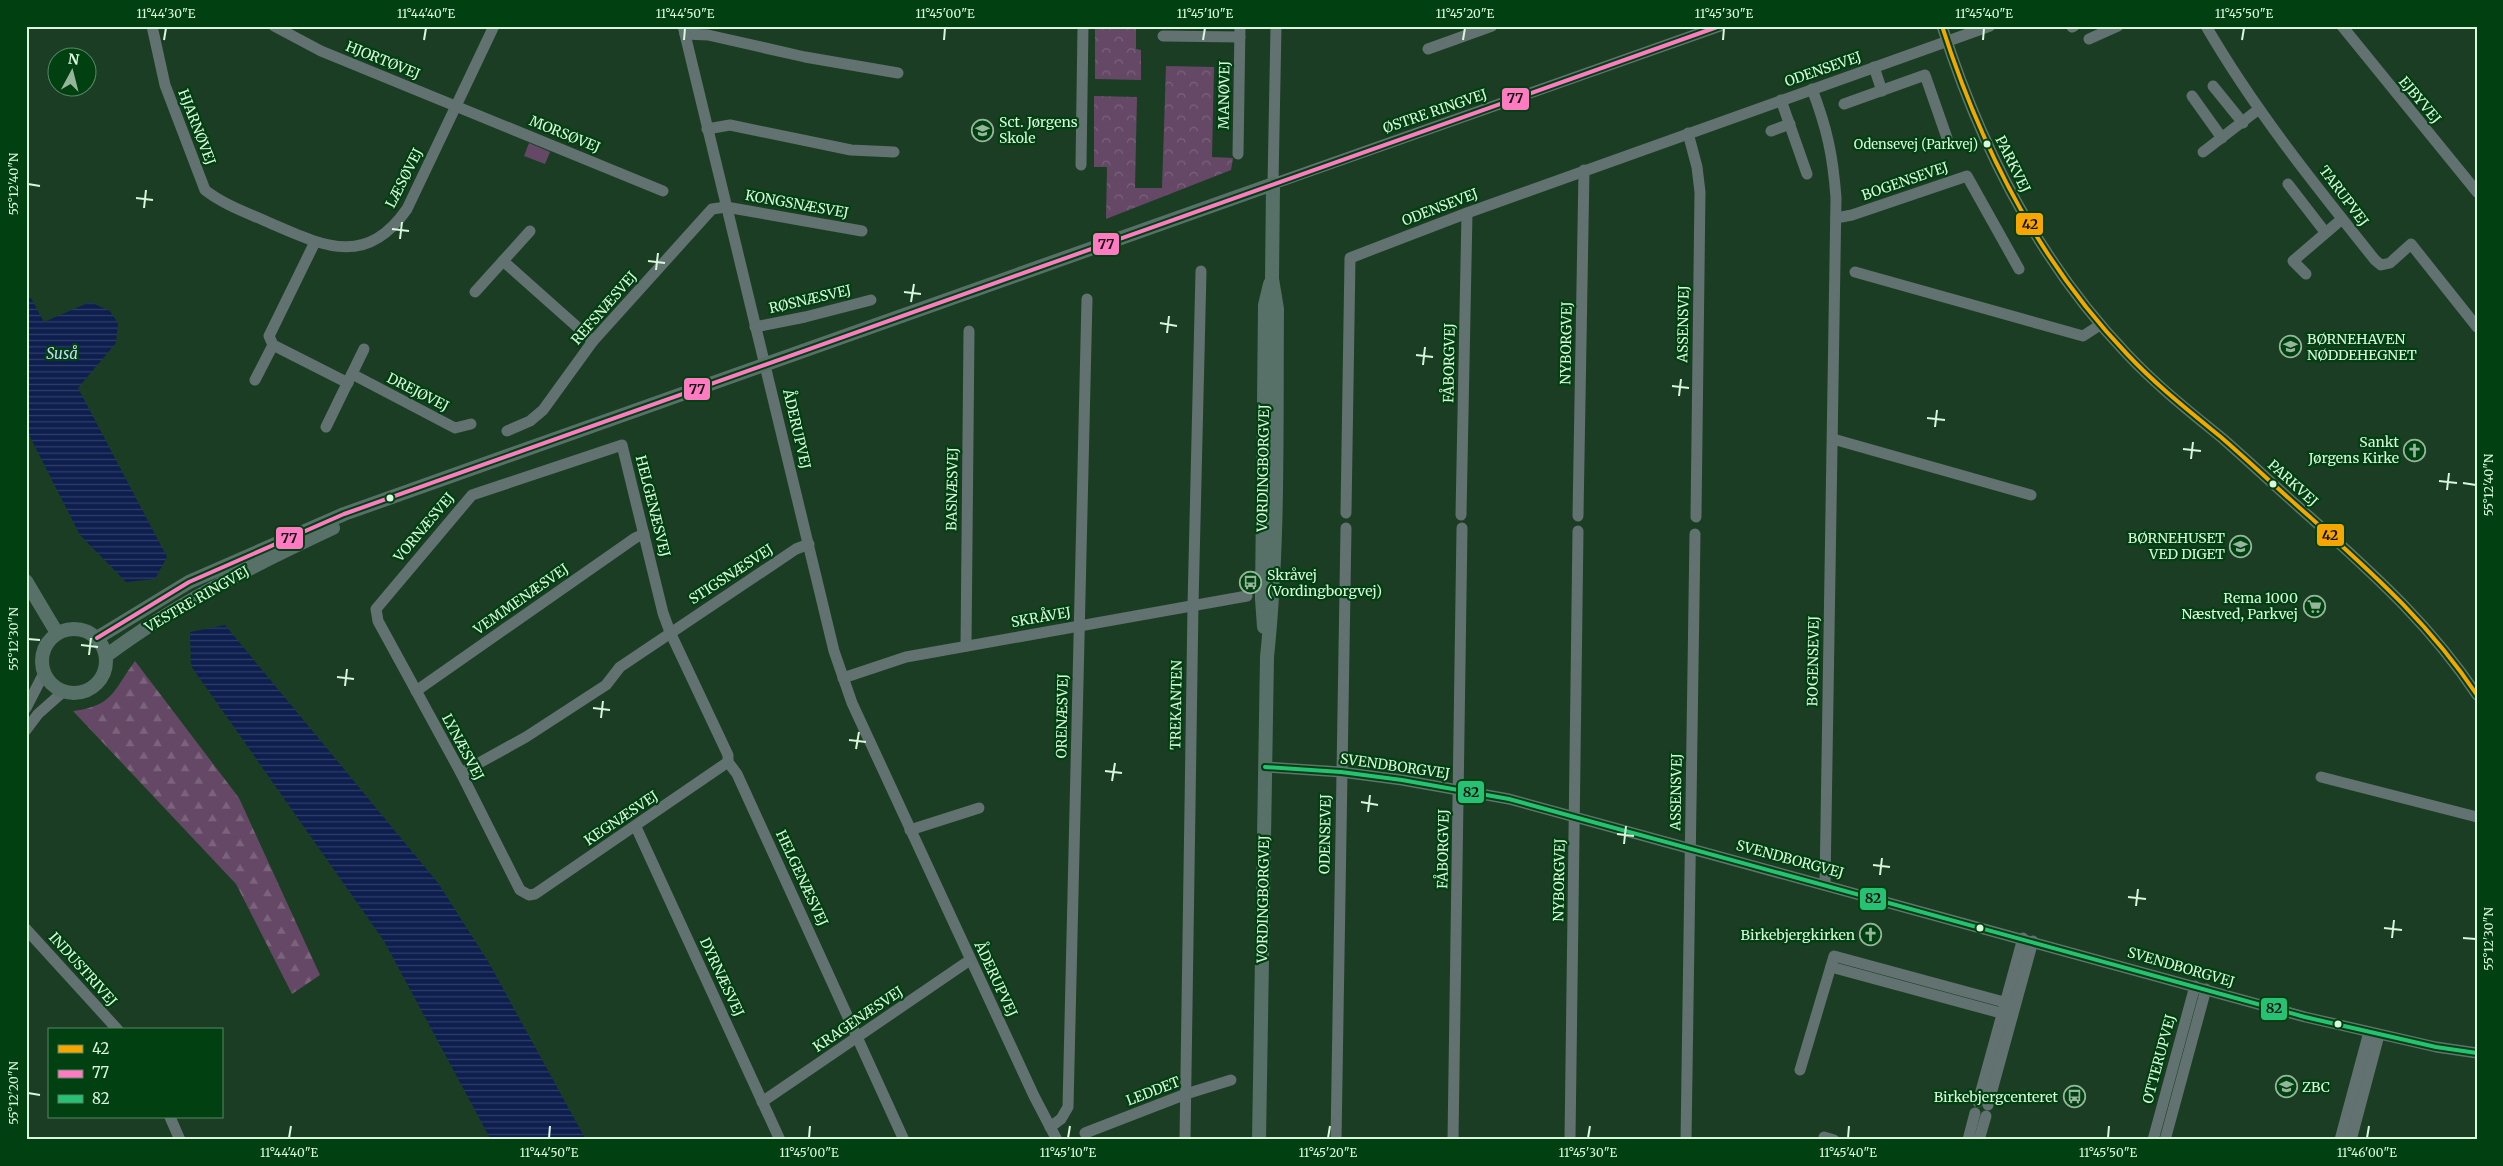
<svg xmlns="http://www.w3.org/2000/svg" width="2503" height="1166" font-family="Merriweather,serif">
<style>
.grass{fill:#654866}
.forest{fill:url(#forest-firs)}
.park{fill:url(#park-crowns)}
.water{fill:url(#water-rules)}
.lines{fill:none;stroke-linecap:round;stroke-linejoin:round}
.minor{stroke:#617270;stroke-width:11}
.major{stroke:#577169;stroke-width:14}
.bus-1-casing{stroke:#004011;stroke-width:8}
.bus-2-casing{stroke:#004011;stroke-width:8}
.bus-3-casing{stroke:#004011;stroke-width:8}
.bus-1{stroke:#f7a600;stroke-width:4}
.bus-2{stroke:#fe7ac1;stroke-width:4}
.bus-3{stroke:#26c172;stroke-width:4}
.ticks{fill:none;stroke:#d9f7db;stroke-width:2}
.bus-dot{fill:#d9f7db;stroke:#004011;stroke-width:2}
.labels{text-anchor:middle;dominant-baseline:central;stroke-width:4.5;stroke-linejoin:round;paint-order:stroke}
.bus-label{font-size:13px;fill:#d9f7db;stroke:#004011;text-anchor:end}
.street-label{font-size:14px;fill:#d9f7db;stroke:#004011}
.poi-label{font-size:14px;fill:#d9f7db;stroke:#004011;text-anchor:end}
.water-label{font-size:15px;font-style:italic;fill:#c7d6fa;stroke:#004011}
.line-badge{stroke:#004011;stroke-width:2}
.pale-badge-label{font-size:14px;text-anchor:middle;font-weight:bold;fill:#111}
.neatline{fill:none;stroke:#d9f7db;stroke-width:2}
.ticks-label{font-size:12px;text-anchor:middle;fill:#d9f7db}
</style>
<defs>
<pattern id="forest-firs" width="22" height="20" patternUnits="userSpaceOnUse" patternTransform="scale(1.25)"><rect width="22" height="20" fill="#654866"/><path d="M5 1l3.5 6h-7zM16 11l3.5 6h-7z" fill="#7a637b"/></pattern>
<pattern id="park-crowns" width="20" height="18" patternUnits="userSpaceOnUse" patternTransform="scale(1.25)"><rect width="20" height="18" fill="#654866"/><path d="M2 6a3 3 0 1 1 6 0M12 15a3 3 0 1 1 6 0" fill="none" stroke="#7a637b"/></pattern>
<pattern id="water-rules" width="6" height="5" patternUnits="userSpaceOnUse" patternTransform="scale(1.25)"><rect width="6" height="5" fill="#0e1e4e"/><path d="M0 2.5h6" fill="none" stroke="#303f67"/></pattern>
</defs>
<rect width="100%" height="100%" fill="#1b3d23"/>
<!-- grass -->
<path class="grass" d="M 529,143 L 550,152 L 545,164 L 524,156 Z"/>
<!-- forest -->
<path class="forest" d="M 135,661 L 239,798 L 320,975 L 292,994 L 236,884 L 73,711 C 113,706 113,691 135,661 Z"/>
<!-- park -->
<g class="park">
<path d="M 1095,26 L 1136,26 L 1136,49 L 1141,50 L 1141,80 L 1095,79 Z"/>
<path d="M 1166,66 L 1214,67 L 1212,157 L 1233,158 L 1231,170 L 1106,219 L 1107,167 L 1094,167 L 1094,96 L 1137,97 L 1135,188 L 1162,188 Z"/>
</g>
<!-- water -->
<g class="water">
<path d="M 26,289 L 44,322 L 90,302 L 110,311 L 118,323 L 116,343 L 78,388 L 167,557 L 155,579 L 126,582 L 80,535 L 26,429 Z"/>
<path d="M 225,625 L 438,883 L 489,963 L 586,1140 L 491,1140 L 384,941 L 191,666 L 190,632 Z"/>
</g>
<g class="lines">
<!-- minor -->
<g class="minor">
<path d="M 152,26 L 165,85 L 205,190 C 224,205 248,213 270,223 C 323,246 366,268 407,209 L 494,26"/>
<path d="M 274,26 L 321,51 L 663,191"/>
<path d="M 683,26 L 834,651 L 852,703 L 1034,1096 L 1057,1140"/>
<path d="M 1276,26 L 1273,184 L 1720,26"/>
<path d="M 1942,26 C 1981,148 2038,261 2127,354 C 2156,385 2189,411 2222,438 C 2252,464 2280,491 2310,517 C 2373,574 2429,623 2477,695"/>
<path d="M 2206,26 C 2254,109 2315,185 2375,260 L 2381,265 L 2390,263 L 2411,244 L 2477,327"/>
<path d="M 2342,26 L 2477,192"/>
<path d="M 2072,27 L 2074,26"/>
<path d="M 685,34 L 708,35 L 805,57 L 898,73"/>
<path d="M 1163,36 L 1240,37"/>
<path d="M 2089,39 L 2118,26"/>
<path d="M 1428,49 L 1492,26"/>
<path d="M 1874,67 L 1882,91"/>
<path d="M 2213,86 L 2243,123"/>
<path d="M 1812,89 C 1827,128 1833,156 1836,198 L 1825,885"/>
<path d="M 2192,96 L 2222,138"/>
<path d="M 1781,100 L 1807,174"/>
<path d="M 1844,104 L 1925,75 L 1947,138"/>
<path d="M 707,129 L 730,125 L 851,150 L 894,152"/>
<path d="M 1771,131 L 1790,124"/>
<path d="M 1688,133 L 1697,167 L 1700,192 L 1696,517"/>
<path d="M 2203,152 L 2259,109"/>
<path d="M 1238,154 L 1240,26"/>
<path d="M 1081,165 L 1083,26"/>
<path d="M 2288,184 L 2325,232"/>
<path d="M 1836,218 L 1852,215 L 1967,176 L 2019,269"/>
<path d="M 315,242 L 269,336 L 273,345 L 348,383"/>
<path d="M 503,261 L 593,341"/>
<path d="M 1855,272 L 2083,336 L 2100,325"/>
<path d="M 2306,274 L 2293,261 L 2342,219"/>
<path d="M 475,292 L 530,231"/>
<path d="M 755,327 L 805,317 L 871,300"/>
<path d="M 352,374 L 455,428 L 471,424"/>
<path d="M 255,380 L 273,345"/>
<path d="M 326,427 L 364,349"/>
<path d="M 507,431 L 530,421 L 543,410 L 593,341 L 712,209 L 726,207 L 862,231"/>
<path d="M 1833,439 L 2031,495"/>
<path d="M 1346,513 L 1350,258 L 1467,213 L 1990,26"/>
<path d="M 1461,515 L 1467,213"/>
<path d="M 1578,516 L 1584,170"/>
<path d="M 966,646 L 969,331"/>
<path d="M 843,678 L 906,657 L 1247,596"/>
<path d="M 416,691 L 635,538 L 644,534"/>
<path d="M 26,708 L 44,673"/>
<path d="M 26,730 L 38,714 L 64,691"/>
<path d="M 728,762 L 535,894 L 529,895 L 520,890 L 461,773 L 378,621 L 376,609 L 472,495 L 622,445 L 663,613 L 670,632 L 728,755 L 728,762 L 737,774 L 904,1140"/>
<path d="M 1265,767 L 1341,772 L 1402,780 L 1509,799 L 2305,1017 L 2436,1047 L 2477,1053"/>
<path d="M 461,773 L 526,737 L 606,685 L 620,667 L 796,549 L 809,544"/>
<path d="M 2321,777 L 2477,817"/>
<path d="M 636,827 L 780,1140"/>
<path d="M 910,830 L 979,808"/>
<path d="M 26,929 L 118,1030"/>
<path d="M 1831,967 L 2012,1016"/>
<path d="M 1800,1070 L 1834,956 L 2015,1005"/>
<path d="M 762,1102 L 970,960"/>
<path d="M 1978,1102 L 2023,938"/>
<path d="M 1988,1105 L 2033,941"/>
<path d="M 170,1117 L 180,1140"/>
<path d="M 1050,1127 L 1061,1119 L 1068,1107 L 1087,299"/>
<path d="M 1085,1133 L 1186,1094 L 1231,1080"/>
<path d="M 1824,1137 L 1834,1140"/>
<path d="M 1185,1140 L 1193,605 L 1201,271"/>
<path d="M 1336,1140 L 1346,528"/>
<path d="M 1453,1140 L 1462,528"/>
<path d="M 1570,1140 L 1578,531"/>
<path d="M 1686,1140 L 1695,534"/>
<path d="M 1968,1140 L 1975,1113"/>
<path d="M 1979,1140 L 1986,1116"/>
<path d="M 2153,1140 L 2195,986"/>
<path d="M 2165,1140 L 2206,989"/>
<path d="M 2340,1140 L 2369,1032"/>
<path d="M 2351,1140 L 2379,1035"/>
</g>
<!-- major -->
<g class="major">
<path d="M 26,581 L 57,633"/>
<path d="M 1264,627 L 1262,599 L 1265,305 L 1270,284"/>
<circle cx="74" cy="661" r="32"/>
<path d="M 97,638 L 189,582 L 344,514 L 1273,184 L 1272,279 L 1277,309 C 1276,425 1279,542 1267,657 L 1259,1140"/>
<path d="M 106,656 C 175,604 254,565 333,528"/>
</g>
<defs>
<path id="bus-1" d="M 1942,26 C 1981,148 2038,261 2127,354 C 2156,385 2189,411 2222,438 C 2252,464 2280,491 2310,517 C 2373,574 2429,623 2477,695"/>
<path id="bus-2" d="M 97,638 L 189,582 L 344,514 L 1720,26"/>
<path id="bus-3" d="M 1265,767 L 1341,772 L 1402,780 L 1509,799 L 2305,1017 L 2436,1047 L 2477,1053"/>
</defs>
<!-- bus-1 casing -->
<use href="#bus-1" class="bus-1-casing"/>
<!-- bus-2 casing -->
<use href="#bus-2" class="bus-2-casing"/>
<!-- bus-3 casing -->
<use href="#bus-3" class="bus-3-casing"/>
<!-- bus-1 -->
<use href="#bus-1" class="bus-1"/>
<!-- bus-2 -->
<use href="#bus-2" class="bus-2"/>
<!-- bus-3 -->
<use href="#bus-3" class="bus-3"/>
</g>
<!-- ticks -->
<path class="ticks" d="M 164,40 L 166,28M 424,40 L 426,28M 684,40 L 685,28M 944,40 L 945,28M 1203,40 L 1205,28M 1463,40 L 1465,28M 1723,40 L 1724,28M 1983,40 L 1984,28M 2242,40 L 2244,28M 28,184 L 40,186M 136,198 L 153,200M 144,208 L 146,190M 392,229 L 409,231M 400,239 L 402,222M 648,261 L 665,263M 656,270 L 658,253M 904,292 L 921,294M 911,302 L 914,284M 1160,323 L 1177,326M 1167,333 L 1169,316M 1416,355 L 1433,357M 1423,365 L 1425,347M 1672,386 L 1689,388M 1679,396 L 1681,379M 1927,418 L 1945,420M 1935,427 L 1937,410M 2183,449 L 2201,451M 2191,459 L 2193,442M 2439,481 L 2457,483M 2463,483 L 2476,485M 2447,490 L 2449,473M 28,639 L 40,640M 81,645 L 98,647M 89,655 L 91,638M 337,677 L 354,679M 345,686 L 347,669M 593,708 L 610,710M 601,718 L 603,701M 849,740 L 866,742M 856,749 L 859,732M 1105,771 L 1122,773M 1112,781 L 1115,763M 1361,802 L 1378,805M 1368,812 L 1370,795M 1617,834 L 1634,836M 1624,844 L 1626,826M 1873,865 L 1890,867M 1880,875 L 1882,858M 2128,897 L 2146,899M 2136,906 L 2138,889M 2384,928 L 2402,930M 2392,938 L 2394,920M 2463,938 L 2476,939M 28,1093 L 40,1095M 289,1138 L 291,1126M 549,1138 L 550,1126M 809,1138 L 810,1126M 1068,1138 L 1070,1126M 1328,1138 L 1330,1126M 1588,1138 L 1590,1126M 1848,1138 L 1849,1126M 2108,1138 L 2109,1126M 2367,1138 L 2369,1126"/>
<!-- icons -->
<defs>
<symbol id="school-ring" viewBox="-11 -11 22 22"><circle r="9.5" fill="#004011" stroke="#96b69b" stroke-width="1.5"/><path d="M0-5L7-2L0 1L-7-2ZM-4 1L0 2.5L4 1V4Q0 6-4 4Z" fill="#96b69b"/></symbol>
<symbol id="church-ring" viewBox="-11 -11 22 22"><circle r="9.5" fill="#004011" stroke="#96b69b" stroke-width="1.5"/><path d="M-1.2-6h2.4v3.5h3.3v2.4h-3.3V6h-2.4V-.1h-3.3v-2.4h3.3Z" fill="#96b69b"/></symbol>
<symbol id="bus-ring" viewBox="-11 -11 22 22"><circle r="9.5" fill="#004011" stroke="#96b69b" stroke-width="1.5"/><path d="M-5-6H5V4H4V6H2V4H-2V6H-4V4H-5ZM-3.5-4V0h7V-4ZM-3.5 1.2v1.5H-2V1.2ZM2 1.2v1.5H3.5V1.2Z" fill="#96b69b"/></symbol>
<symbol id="supermarket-ring" viewBox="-11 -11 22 22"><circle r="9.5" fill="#004011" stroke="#96b69b" stroke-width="1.5"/><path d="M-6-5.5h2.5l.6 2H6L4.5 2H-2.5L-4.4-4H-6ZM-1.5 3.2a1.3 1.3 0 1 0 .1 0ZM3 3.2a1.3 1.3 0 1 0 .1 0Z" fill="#96b69b"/></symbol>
</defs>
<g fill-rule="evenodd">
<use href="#school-ring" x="970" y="118" width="25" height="25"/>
<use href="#school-ring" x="2278" y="334" width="25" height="25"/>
<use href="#church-ring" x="2402" y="438" width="25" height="25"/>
<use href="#school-ring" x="2228" y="534" width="25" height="25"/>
<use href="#bus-ring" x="1238" y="570" width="25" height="25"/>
<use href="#supermarket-ring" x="2302" y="594" width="25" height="25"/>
<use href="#church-ring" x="1858" y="922" width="25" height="25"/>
<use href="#school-ring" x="2274" y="1074" width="25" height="25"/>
<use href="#bus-ring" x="2062" y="1084" width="25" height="25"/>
</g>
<!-- markers -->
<g class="bus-dot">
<circle cx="1987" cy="144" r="4.5"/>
<circle cx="2273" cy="484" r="4.5"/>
<circle cx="390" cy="498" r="4.5"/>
<circle cx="1980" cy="928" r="4.5"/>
<circle cx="2338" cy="1024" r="4.5"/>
</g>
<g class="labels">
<!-- bus labels -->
<g class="bus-label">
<text x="1978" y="144">Odensevej (Parkvej)</text>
</g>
<!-- street labels -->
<g class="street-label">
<text transform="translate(383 60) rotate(22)">HJORTØVEJ</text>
<text transform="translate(1823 69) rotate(-19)">ODENSEVEJ</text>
<text transform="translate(1224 95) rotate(-89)">MANØVEJ</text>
<text transform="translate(2420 100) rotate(50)">EJBYVEJ</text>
<text transform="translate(1435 111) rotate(-19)">ØSTRE RINGVEJ</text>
<text transform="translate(197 127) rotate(69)">HJARNØVEJ</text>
<text transform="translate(565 134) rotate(22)">MORSØVEJ</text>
<text transform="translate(2013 164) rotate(64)">PARKVEJ</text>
<text transform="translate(404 178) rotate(-63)">LÆSØVEJ</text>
<text transform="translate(1905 181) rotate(-19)">BOGENSEVEJ</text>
<text transform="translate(2344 196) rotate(53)">TARUPVEJ</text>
<text transform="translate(797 204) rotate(10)">KONGSNÆSVEJ</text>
<text transform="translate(1440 207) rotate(-21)">ODENSEVEJ</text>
<text transform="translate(810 299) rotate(-13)">RØSNÆSVEJ</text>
<text transform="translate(604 308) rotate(-49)">REFSNÆSVEJ</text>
<text transform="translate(1683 324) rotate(-89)">ASSENSVEJ</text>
<text transform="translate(1566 343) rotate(-89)">NYBORGVEJ</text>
<text transform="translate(1449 363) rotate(-89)">FÅBORGVEJ</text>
<text transform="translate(418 392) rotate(27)">DREJØVEJ</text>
<text transform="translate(797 429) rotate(77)">ÅDERUPVEJ</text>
<text transform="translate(1263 468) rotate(-89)">VORDINGBORGVEJ</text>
<text transform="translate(2293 483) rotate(42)">PARKVEJ</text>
<text transform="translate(952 489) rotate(-89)">BASNÆSVEJ</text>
<text transform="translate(653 506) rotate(76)">HELGENÆSVEJ</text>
<text transform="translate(424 527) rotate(-50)">VORNÆSVEJ</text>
<text transform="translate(731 574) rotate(-33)">STIGSNÆSVEJ</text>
<text transform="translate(197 599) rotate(-30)">VESTRE RINGVEJ</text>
<text transform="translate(521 599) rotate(-35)">VEMMENÆSVEJ</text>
<text transform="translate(1041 617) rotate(-10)">SKRÅVEJ</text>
<text transform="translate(1813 661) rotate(-89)">BOGENSEVEJ</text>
<text transform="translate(1176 705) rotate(-89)">TREKANTEN</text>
<text transform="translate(1062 716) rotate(-89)">ORENÆSVEJ</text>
<text transform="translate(463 747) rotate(62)">LYNÆSVEJ</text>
<text transform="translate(1395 766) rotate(8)">SVENDBORGVEJ</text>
<text transform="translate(1676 792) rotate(-89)">ASSENSVEJ</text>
<text transform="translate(621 818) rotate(-34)">KEGNÆSVEJ</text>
<text transform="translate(1325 834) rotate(-89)">ODENSEVEJ</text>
<text transform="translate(1443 849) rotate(-89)">FÅBORGVEJ</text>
<text transform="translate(1790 859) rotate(15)">SVENDBORGVEJ</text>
<text transform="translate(802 878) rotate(65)">HELGENÆSVEJ</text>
<text transform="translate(1559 880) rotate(-89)">NYBORGVEJ</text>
<text transform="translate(1263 899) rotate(-89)">VORDINGBORGVEJ</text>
<text transform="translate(2181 967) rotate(16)">SVENDBORGVEJ</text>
<text transform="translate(83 969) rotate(48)">INDUSTRIVEJ</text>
<text transform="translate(722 977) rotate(65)">DYRNÆSVEJ</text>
<text transform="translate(996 979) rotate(65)">ÅDERUPVEJ</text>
<text transform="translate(858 1019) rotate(-34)">KRAGENÆSVEJ</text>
<text transform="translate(2159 1059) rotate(-75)">OTTERUPVEJ</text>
<text transform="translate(1153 1091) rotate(-21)">LEDDET</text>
</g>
<!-- poi labels -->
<g class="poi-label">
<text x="999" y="122" text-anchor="start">Sct. Jørgens<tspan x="999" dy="16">Skole</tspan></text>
<text x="2307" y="339" text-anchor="start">BØRNEHAVEN<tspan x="2307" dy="16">NØDDEHEGNET</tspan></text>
<text x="2399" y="442">Sankt<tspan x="2399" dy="16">Jørgens Kirke</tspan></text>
<text x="2225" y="538">BØRNEHUSET<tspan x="2225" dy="16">VED DIGET</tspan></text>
<text x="1267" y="575" text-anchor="start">Skråvej<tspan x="1267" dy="16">(Vordingborgvej)</tspan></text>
<text x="2298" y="598">Rema 1000<tspan x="2298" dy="16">Næstved, Parkvej</tspan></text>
<text x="1855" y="935">Birkebjergkirken</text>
<text x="2302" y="1087" text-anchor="start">ZBC</text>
<text x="2058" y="1097">Birkebjergcenteret</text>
</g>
<!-- water labels -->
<g class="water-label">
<text x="62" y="353">Suså</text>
</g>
</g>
<g class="line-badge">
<rect x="1501" y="87" width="29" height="24" rx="5" fill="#fe7ac1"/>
<rect x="2015" y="212" width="29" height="24" rx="5" fill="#f7a600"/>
<rect x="1092" y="232" width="28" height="24" rx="5" fill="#fe7ac1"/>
<rect x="683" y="377" width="28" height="24" rx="5" fill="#fe7ac1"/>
<rect x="2316" y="523" width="29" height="24" rx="5" fill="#f7a600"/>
<rect x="275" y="526" width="29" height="24" rx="5" fill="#fe7ac1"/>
<rect x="1457" y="780" width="28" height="24" rx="5" fill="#26c172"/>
<rect x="1859" y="887" width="28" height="24" rx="5" fill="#26c172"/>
<rect x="2260" y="997" width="28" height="24" rx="5" fill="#26c172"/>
</g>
<g class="pale-badge-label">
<text x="1515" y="103">77</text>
<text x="2030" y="229">42</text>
<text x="1106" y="249">77</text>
<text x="697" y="394">77</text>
<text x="2330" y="540">42</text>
<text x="289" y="543">77</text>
<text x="1471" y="797">82</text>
<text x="1873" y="903">82</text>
<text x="2274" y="1013">82</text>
</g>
<!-- border -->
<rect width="2503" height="1166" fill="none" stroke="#004011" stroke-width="55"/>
<!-- legend -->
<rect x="48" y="1028" width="175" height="90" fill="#004011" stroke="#578962"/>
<rect x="58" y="1045" width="25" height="8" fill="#f7a600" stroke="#578962"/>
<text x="92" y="1054" font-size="15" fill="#d9f7db">42</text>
<rect x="58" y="1070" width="25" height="8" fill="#fe7ac1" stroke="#578962"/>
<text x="92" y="1078" font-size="15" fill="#d9f7db">77</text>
<rect x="58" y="1095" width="25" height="8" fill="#26c172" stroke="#578962"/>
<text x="92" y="1104" font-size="15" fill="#d9f7db">82</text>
<!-- north arrow -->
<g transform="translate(72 72) rotate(7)"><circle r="24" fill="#004011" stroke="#578962"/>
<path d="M0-4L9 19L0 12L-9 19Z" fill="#96b69b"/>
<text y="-8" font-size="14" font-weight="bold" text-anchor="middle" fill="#d9f7db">N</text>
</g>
<rect x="28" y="28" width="2448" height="1110" class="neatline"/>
<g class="ticks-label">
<text x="166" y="18">11°44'30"E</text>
<text x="426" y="18">11°44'40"E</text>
<text x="685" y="18">11°44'50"E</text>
<text x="945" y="18">11°45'00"E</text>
<text x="1205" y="18">11°45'10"E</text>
<text x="1465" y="18">11°45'20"E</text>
<text x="1724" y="18">11°45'30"E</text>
<text x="1984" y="18">11°45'40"E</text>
<text x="2244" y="18">11°45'50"E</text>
<text transform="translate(14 184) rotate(-90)" y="4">55°12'40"N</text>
<text transform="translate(2489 485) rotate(-90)" y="4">55°12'40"N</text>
<text transform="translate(14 639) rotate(-90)" y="4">55°12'30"N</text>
<text transform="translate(2489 939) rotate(-90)" y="4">55°12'30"N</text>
<text transform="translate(14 1093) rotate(-90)" y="4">55°12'20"N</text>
<text x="289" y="1157">11°44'40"E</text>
<text x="549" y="1157">11°44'50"E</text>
<text x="809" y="1157">11°45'00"E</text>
<text x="1068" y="1157">11°45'10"E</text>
<text x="1328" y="1157">11°45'20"E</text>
<text x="1588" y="1157">11°45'30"E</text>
<text x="1848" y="1157">11°45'40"E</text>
<text x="2108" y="1157">11°45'50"E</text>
<text x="2367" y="1157">11°46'00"E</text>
</g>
</svg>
